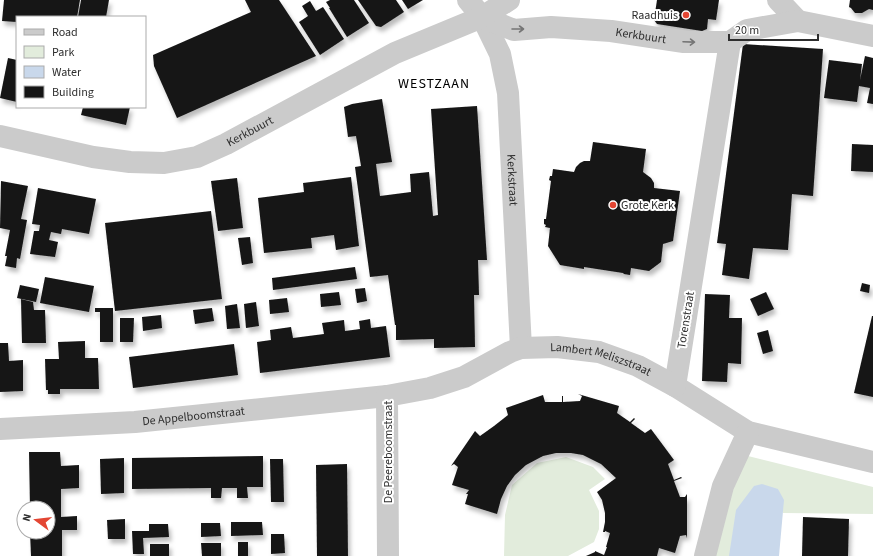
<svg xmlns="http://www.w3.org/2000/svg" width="873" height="556" font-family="'Source Sans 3',sans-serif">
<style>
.green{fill:#e2ecdc}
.water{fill:#c9d8eb}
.building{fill:#151515;filter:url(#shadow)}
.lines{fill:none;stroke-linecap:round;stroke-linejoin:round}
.minor{stroke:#cbcbcb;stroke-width:22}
.oneway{stroke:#757575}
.poi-dot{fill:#e34633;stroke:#fff;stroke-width:1.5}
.labels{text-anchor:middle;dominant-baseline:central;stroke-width:4;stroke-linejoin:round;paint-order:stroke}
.poi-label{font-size:12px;fill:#2e2e2e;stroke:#fff;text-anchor:end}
.street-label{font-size:12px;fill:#2e2e2e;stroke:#fff}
.quarter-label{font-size:14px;letter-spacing:1px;fill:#000;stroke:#fff}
</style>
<defs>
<filter id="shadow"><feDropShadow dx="2.5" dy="4.5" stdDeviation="2" flood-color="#0004"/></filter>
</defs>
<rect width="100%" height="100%" fill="#fff"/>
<!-- green -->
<g class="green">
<path d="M 748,456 L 873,487 L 873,514 L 783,513 L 778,489 L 730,556 L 712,556 L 731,492 Z"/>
<path d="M 566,457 L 593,467 L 605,479 L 589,490 L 599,511 L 599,529 L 594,542 L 568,556 L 504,556 L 505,515 L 512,485 L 537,463 Z"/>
</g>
<!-- water -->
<path class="water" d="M 762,484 L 778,489 L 784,500 L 779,556 L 729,556 L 736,510 L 754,486 Z"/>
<!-- building -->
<g class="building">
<path d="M 4,0 L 80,0 L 77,17 L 17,17 L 17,22 L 2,21 Z"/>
<path d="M 81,0 L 109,0 L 106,17 L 78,17 Z"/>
<path d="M 245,0 L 279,0 L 316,56 L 177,118 L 154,66 L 153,55 L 251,12 Z"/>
<path d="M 330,0 L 354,0 L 369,23 L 347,37 L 329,8 L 330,8 L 326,2 Z"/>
<path d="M 358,0 L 396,0 L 404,12 L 381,27 L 376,26 Z"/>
<path d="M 402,0 L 423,0 L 408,9 Z"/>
<path d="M 657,0 L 719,0 L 716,20 L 708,19 L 707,29 L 702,31 L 657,24 L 654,20 Z"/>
<path d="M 850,0 L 873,0 L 873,10 L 869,9 L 862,13 L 855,13 L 851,8 L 849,7 Z"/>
<path d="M 310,1 L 316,11 L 323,7 L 344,39 L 320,55 L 299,22 L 308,16 L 302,6 Z"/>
<path d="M 743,44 L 823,49 L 813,196 L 792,194 L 788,250 L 753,248 L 749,279 L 722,275 L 726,244 L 717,243 Z"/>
<path d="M 865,56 L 873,58 L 873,104 L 867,103 L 870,88 L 859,86 L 857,102 L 824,98 L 829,60 L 862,64 L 860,80 Z"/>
<path d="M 8,58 L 17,60 L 17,102 L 0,98 Z"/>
<path d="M 382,99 L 392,162 L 376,164 L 380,196 L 411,192 L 410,174 L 429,172 L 433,216 L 438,215 L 431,109 L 477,106 L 487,260 L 478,260 L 479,295 L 474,295 L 475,347 L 434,348 L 434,339 L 396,340 L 396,325 L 395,325 L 388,275 L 370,277 L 355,167 L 361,166 L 356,136 L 348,137 L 344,107 L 352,104 Z"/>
<path d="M 83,107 L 130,107 L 126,125 L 81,115 Z"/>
<path d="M 593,142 L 646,149 L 643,172 L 651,178 L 654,183 L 654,188 L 680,191 L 673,241 L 663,244 L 661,262 L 649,271 L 631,268 L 630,275 L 624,274 L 623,273 L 584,267 L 584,269 L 560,265 L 548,246 L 550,228 L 545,227 L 546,225 L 544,224 L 544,219 L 546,219 L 551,181 L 549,180 L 550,176 L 552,176 L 553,169 L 574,172 L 576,167 L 580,163 L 584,161 L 590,161 Z"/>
<path d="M 852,144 L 873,145 L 873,172 L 851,171 Z"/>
<path d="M 351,177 L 359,246 L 336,250 L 334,235 L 311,238 L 312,248 L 264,253 L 258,198 L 304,192 L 303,183 Z"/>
<path d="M 237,178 L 243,228 L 218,231 L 211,181 Z"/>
<path d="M 1,181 L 28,186 L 21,219 L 27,220 L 20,259 L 17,258 L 16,268 L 5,266 L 7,256 L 5,256 L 10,230 L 0,228 Z"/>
<path d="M 38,188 L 96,199 L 89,234 L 62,229 L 61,234 L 51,232 L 49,240 L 58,242 L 55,257 L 30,254 L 34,231 L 39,231 L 40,225 L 32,224 Z"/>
<path d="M 211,211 L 222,299 L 115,311 L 105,223 Z"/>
<path d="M 250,237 L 253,263 L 242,265 L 238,238 Z"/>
<path d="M 355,267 L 357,279 L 273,290 L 272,278 Z"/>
<path d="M 45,277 L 94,286 L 89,312 L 40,303 Z"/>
<path d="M 862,283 L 870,285 L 869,293 L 860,291 Z"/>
<path d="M 20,285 L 39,289 L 36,302 L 17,298 Z"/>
<path d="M 365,288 L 367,301 L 357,303 L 355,289 Z"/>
<path d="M 339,292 L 341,305 L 321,307 L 320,294 Z"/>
<path d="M 766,292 L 774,309 L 758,316 L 750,299 Z"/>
<path d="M 705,294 L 730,295 L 729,318 L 742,318 L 741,364 L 728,363 L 727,382 L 702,381 Z"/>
<path d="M 287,298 L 289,312 L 270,314 L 269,300 Z"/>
<path d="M 21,299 L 33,302 L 34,310 L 45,310 L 46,343 L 22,343 Z"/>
<path d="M 256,302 L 259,326 L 246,328 L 244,304 Z"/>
<path d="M 237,304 L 240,328 L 227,329 L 225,306 Z"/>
<path d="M 95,308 L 113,308 L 113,342 L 100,342 L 100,312 L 95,312 Z"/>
<path d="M 212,308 L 214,321 L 195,324 L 193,310 Z"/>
<path d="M 161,315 L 162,328 L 143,331 L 142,317 Z"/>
<path d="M 872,316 L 873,316 L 873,397 L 854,393 Z"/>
<path d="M 120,318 L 134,318 L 133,342 L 120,342 Z"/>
<path d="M 370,319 L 371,328 L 386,326 L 390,357 L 260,373 L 257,342 L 271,340 L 270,330 L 291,327 L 293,338 L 324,334 L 322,323 L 344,320 L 345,331 L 360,329 L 359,321 Z"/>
<path d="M 768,330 L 773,351 L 763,354 L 757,333 Z"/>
<path d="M 85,341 L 85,358 L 98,358 L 99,389 L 60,389 L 60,394 L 48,394 L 48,390 L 46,390 L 45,359 L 59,359 L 58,342 Z"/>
<path d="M 0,343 L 8,343 L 9,361 L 23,360 L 23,391 L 0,392 Z"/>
<path d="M 234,344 L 238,375 L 133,388 L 129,357 Z"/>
<path d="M 578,394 L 619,406 L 617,413 L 630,422 L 634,418 L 635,419 L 631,423 L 645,433 L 651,429 L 674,460 L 668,464 L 674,480 L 681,477 L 682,478 L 674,481 L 680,497 L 685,497 L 687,494 L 687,538 L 686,535 L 680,536 L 675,553 L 659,548 L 657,556 L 586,556 L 595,552 L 595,551 L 604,555 L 607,547 L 606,547 L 610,533 L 605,531 L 605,532 L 603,532 L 605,522 L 605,513 L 602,500 L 597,492 L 616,478 L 601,464 L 583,455 L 571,453 L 556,453 L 543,456 L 526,465 L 515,475 L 507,486 L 501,499 L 497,514 L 465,504 L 468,494 L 466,494 L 469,490 L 452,485 L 458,467 L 454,464 L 451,466 L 475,431 L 480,436 L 494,426 L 508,415 L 506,408 L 543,395 L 545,402 L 562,402 L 562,396 L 563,396 L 563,402 L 580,401 L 582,396 Z"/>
<path d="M 29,452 L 60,452 L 61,466 L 79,465 L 79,488 L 61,489 L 61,517 L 77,516 L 77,530 L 62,530 L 62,556 L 31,556 L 30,532 L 48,532 L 48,508 L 30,508 Z"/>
<path d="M 263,456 L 263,487 L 247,487 L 248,498 L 237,498 L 237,488 L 222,488 L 221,498 L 211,498 L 211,488 L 132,489 L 132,458 Z"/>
<path d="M 124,458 L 124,493 L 101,494 L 100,459 Z"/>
<path d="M 270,459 L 283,459 L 284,502 L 271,502 Z"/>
<path d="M 347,464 L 348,556 L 317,556 L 316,465 Z"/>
<path d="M 803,517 L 849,519 L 848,556 L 802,556 Z"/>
<path d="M 125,519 L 125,539 L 108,539 L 107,520 Z"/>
<path d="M 231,522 L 262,522 L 263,535 L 231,536 Z"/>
<path d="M 201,523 L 220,523 L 221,536 L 201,537 Z"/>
<path d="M 149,524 L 168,524 L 169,537 L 143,538 L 144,554 L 133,554 L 132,531 L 149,531 Z"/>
<path d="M 271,534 L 284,534 L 285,553 L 271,554 Z"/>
<rect x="238" y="542" width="10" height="14"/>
<path d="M 201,543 L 221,543 L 221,556 L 202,556 Z"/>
<rect x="150" y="544" width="19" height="12"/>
</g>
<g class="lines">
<!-- minor -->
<g class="minor">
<path id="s1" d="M 468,0 L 482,17 L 500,54 L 508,93 L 521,348"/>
<path d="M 778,0 L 798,21"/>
<path id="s2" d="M 482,17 L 514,30 L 551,27 L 611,31 L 684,42 L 730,42 L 747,30 L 798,21 L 873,36"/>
<path d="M 730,42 L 675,386 L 748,432 L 873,462"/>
<path id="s3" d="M 0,136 L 93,157 L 130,162 L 164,163 L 197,157 L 226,144 L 395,53 L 482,17 L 509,0"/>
<path id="s4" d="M 0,429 L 135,422 L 387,396"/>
<path id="s5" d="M 388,556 L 387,396 L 430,388 L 464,377 L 510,352 L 521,348 L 557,347 L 599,352 L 638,366 L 675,386"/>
<path d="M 705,556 L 723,486 L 748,432"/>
</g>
</g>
<!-- one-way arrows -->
<defs><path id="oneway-shaft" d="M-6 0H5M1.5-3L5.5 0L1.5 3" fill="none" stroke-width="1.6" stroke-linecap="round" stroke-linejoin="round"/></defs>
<g class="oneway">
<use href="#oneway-shaft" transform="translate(518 29)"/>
<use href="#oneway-shaft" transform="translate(689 42) rotate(2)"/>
</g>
<!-- markers -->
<g class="poi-dot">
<circle cx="686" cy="15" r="4"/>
<circle cx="613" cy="205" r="4"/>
</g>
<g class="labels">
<!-- poi labels -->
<g class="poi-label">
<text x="678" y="15">Raadhuis</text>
<text x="621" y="205" text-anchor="start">Grote Kerk</text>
</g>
<!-- street labels -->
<g class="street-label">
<text stroke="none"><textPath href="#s2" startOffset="162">Kerkbuurt</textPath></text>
<text stroke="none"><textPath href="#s3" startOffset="259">Kerkbuurt</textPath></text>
<text stroke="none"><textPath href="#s1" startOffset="190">Kerkstraat</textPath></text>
<text transform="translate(686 320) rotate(-81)">Torenstraat</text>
<text stroke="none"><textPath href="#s5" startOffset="385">Lambert Meliszstraat</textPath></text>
<text stroke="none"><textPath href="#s4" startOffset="194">De Appelboomstraat</textPath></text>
<text transform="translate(388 452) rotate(-90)">De Peereboomstraat</text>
</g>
<!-- quarter labels -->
<g class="quarter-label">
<text x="434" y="84">WESTZAAN</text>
</g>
</g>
<!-- legend -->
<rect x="16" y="16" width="130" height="92" fill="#ffffff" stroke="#ababab"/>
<rect x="24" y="29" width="20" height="6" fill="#cbcbcb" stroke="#ababab"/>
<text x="52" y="36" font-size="12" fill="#2e2e2e">Road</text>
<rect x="24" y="46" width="20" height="12" fill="#e2ecdc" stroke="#ababab"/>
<text x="52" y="56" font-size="12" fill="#2e2e2e">Park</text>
<rect x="24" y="66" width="20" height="12" fill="#c9d8eb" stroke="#ababab"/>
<text x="52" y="76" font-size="12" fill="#2e2e2e">Water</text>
<rect x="24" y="86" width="20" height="12" fill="#151515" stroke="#ababab"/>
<text x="52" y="96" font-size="12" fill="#2e2e2e">Building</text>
<!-- north arrow -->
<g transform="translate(36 520) rotate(285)"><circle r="19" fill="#ffffff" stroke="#ababab"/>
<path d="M0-3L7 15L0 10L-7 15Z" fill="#e34633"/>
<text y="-6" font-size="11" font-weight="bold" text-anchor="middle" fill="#2e2e2e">N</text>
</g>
<!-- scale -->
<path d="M729 34v6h89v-6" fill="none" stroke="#2e2e2e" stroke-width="2"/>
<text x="735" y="34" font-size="12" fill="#2e2e2e" stroke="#ffffff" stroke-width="3" paint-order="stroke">20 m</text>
</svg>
